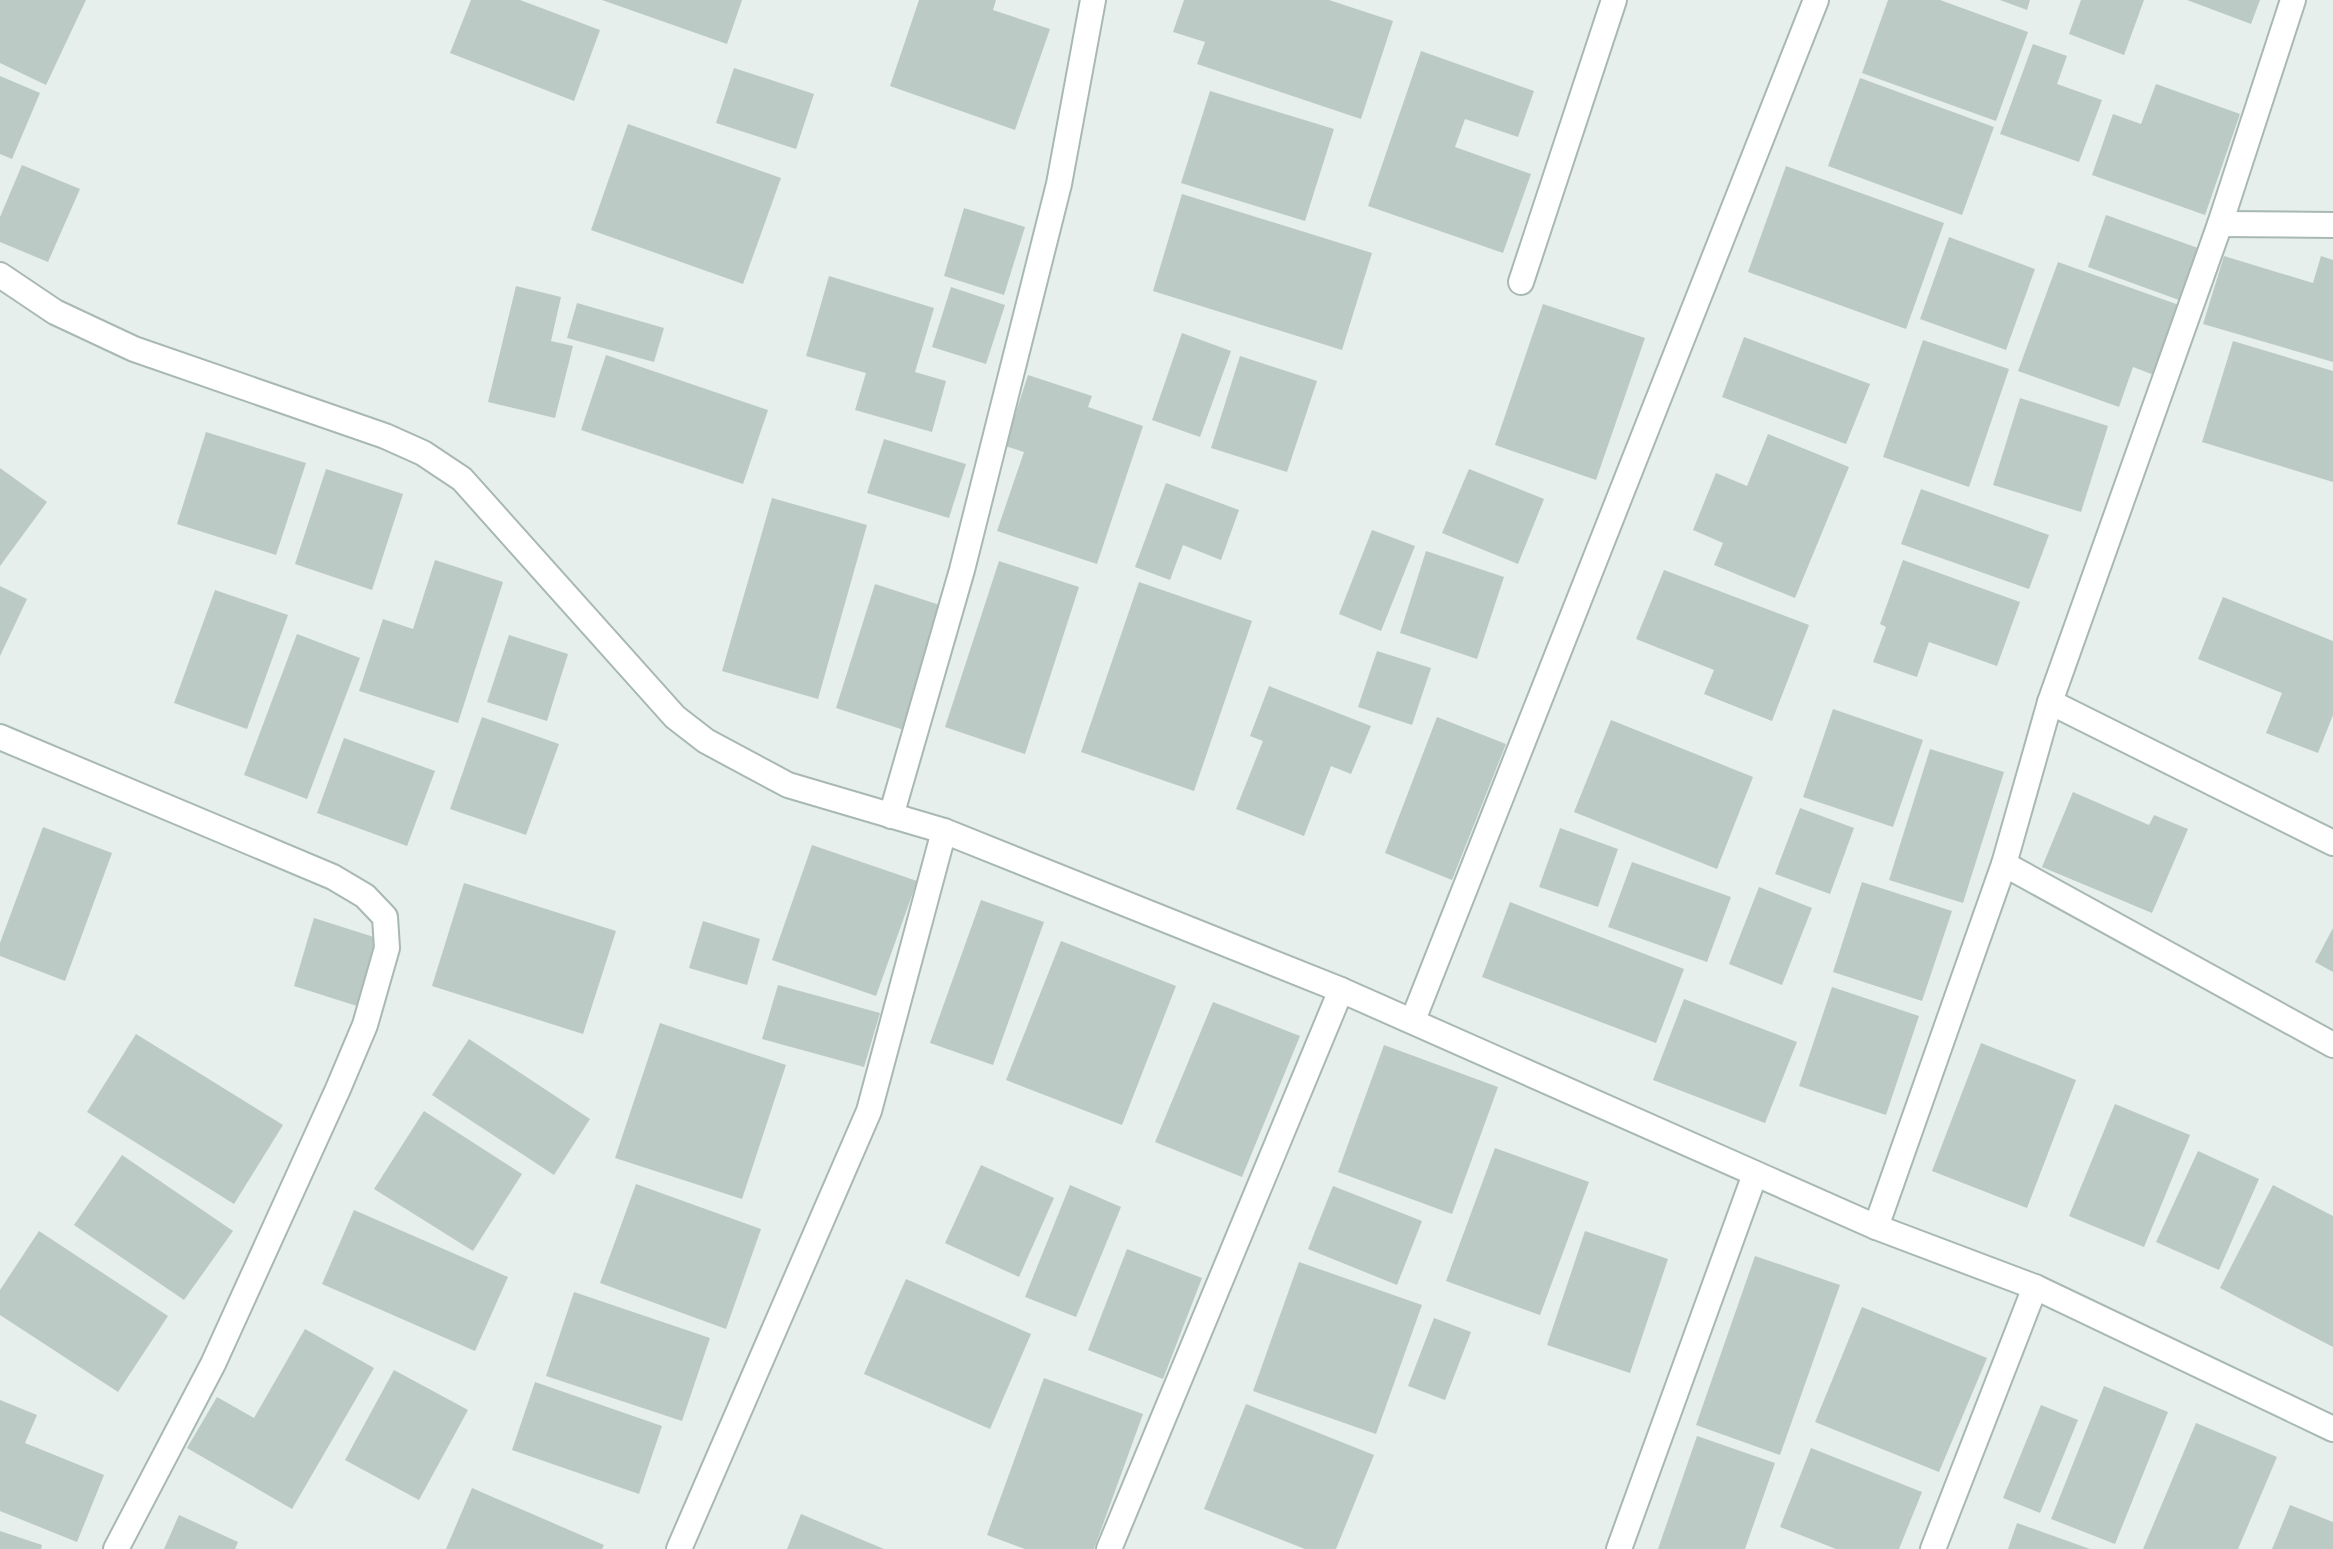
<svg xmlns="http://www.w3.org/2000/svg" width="2333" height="1549" font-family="Manrope,sans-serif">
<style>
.building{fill:#bbcac4}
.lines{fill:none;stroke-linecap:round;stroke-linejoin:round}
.minor-casing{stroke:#a8b8b2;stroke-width:28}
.minor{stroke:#fff;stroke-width:24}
</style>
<rect width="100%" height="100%" fill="#e6efeb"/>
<!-- building -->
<g class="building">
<path d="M 0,0 L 86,0 L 46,85 L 0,63 Z"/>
<path d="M 471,0 L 520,0 L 600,30 L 574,101 L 450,53 Z"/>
<path d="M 602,0 L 742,0 L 727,44 Z"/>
<path d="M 919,0 L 996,0 L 993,10 L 1050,29 L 1015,130 L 890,86 Z"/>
<path d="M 1184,0 L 1329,0 L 1393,21 L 1361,119 L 1197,64 L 1205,42 L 1173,32 Z"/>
<path d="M 1888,0 L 1940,0 L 2028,32 L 1996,121 L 1862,73 Z"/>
<path d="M 2000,0 L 2030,0 L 2027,10 Z"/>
<path d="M 2081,0 L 2144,0 L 2124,55 L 2069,34 Z"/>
<path d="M 2187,0 L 2260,0 L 2251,24 Z"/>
<path d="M 2033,44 L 2067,56 L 2057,84 L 2102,100 L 2079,162 L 2000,134 Z"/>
<path d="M 1421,51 L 1534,91 L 1518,137 L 1465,119 L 1455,147 L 1531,174 L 1503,253 L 1368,206 Z"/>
<path d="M 734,68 L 814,94 L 796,149 L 716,123 Z"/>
<path d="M 0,76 L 40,93 L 12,159 L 0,154 Z"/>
<path d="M 1860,78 L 1994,127 L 1962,215 L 1828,166 Z"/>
<path d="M 2156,84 L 2240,114 L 2205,215 L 2092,175 L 2113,114 L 2141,124 Z"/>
<path d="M 1210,91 L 1334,129 L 1305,221 L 1181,183 Z"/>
<path d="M 628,124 L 781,178 L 743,284 L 591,230 Z"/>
<path d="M 22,165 L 80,189 L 48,262 L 0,242 L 0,217 Z"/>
<path d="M 1786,166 L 1944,223 L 1906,329 L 1748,272 Z"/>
<path d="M 1182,194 L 1372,253 L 1342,350 L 1153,291 Z"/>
<path d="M 964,208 L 1025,227 L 1004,295 L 944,276 Z"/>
<path d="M 2106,215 L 2198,248 L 2179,300 L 2088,267 Z"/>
<path d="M 1949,237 L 2035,269 L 2006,350 L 1920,319 Z"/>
<path d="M 2224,256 L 2313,283 L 2321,256 L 2333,260 L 2333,362 L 2203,324 Z"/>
<path d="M 2058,262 L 2179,305 L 2154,375 L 2133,367 L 2119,407 L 2018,371 Z"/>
<path d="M 829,276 L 934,308 L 915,372 L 946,381 L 932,432 L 855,410 L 866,373 L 806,356 Z"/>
<path d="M 516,286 L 561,297 L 551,341 L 573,346 L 555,418 L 488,402 Z"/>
<path d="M 951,287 L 1005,305 L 986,364 L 932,347 Z"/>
<path d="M 577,303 L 664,328 L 654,362 L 567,338 Z"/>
<path d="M 1543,304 L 1645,338 L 1596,480 L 1495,445 Z"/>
<path d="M 1182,333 L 1231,351 L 1200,437 L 1152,420 Z"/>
<path d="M 1744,337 L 1870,384 L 1846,444 L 1722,397 Z"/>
<path d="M 1923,340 L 2009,369 L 1969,487 L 1883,457 Z"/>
<path d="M 2233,341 L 2333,371 L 2333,482 L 2202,442 Z"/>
<path d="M 606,355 L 768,410 L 743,484 L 581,430 Z"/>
<path d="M 1240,356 L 1317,381 L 1287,472 L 1211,448 Z"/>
<path d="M 1028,375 L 1092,396 L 1088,407 L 1143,426 L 1097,564 L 997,531 L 1024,452 L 1005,446 Z"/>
<path d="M 2020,398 L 2108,426 L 2081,512 L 1993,485 Z"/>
<path d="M 206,432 L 306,463 L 276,555 L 177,524 Z"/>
<path d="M 1768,434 L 1849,467 L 1795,598 L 1714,565 L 1723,543 L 1693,530 L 1716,473 L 1747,486 Z"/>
<path d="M 884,439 L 966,464 L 949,518 L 867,493 Z"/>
<path d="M 0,468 L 47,502 L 0,566 Z"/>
<path d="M 326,469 L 403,494 L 372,590 L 295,564 Z"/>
<path d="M 1469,469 L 1544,499 L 1518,564 L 1442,533 Z"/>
<path d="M 1166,483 L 1239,510 L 1221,560 L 1183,545 L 1170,580 L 1135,567 Z"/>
<path d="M 1921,489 L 2049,535 L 2029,589 L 1901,544 Z"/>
<path d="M 772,498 L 867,525 L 818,699 L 722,671 Z"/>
<path d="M 1372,530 L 1415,546 L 1381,631 L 1339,614 Z"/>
<path d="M 1426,551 L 1504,577 L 1477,659 L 1400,633 Z"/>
<path d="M 435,560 L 503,582 L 458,723 L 359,691 L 383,619 L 413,629 Z"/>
<path d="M 1903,560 L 2020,602 L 1997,666 L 1929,642 L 1917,677 L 1873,662 L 1886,627 L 1880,624 Z"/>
<path d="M 999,561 L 1079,587 L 1025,754 L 945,727 Z"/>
<path d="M 1664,570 L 1809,625 L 1772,721 L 1704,694 L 1714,670 L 1636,639 Z"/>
<path d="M 1139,582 L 1252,621 L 1194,791 L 1081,752 Z"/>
<path d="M 875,584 L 946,607 L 907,731 L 836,708 Z"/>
<path d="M 0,586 L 27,599 L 0,656 Z"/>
<path d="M 215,590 L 288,615 L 247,729 L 174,703 Z"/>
<path d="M 2223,597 L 2333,641 L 2333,715 L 2318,753 L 2266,733 L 2282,693 L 2198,659 Z"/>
<path d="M 297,634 L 360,658 L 307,799 L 244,775 Z"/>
<path d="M 509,635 L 568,654 L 547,721 L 487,702 Z"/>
<path d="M 1377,651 L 1431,668 L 1412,725 L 1358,707 Z"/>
<path d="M 1269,686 L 1371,726 L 1351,774 L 1331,766 L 1304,836 L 1236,809 L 1263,741 L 1250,736 Z"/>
<path d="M 1833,709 L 1923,740 L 1893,827 L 1803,797 Z"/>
<path d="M 482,717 L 559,744 L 526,835 L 450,809 Z"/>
<path d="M 1437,717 L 1506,744 L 1452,880 L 1385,853 Z"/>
<path d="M 1611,720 L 1753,777 L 1717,869 L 1574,812 Z"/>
<path d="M 344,738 L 435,771 L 407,846 L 317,813 Z"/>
<path d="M 1930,749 L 2004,772 L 1963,903 L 1889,880 Z"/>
<path d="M 2073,792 L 2149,825 L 2154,815 L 2188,829 L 2152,913 L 2042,867 Z"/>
<path d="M 1800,808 L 1854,828 L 1830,894 L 1775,874 Z"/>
<path d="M 43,827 L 112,853 L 65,981 L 0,956 L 0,943 Z"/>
<path d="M 1560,828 L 1618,849 L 1598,907 L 1539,887 Z"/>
<path d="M 812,845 L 917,881 L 876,996 L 772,960 Z"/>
<path d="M 1632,862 L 1731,897 L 1707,962 L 1608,927 Z"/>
<path d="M 1862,882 L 1952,911 L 1922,1001 L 1833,972 Z"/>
<path d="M 464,883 L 616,931 L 583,1034 L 432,986 Z"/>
<path d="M 1759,887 L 1812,908 L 1782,985 L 1729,964 Z"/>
<path d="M 981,900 L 1044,922 L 993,1065 L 930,1043 Z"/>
<path d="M 1510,902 L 1684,969 L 1656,1043 L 1482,977 Z"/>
<path d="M 314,918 L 380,939 L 360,1007 L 294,986 Z"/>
<path d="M 703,921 L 760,939 L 747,985 L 689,968 Z"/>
<path d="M 2333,928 L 2333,972 L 2315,962 Z"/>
<path d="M 1061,941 L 1176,986 L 1122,1125 L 1006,1080 Z"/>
<path d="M 778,985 L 880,1013 L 864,1067 L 762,1039 Z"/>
<path d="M 1832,987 L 1919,1016 L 1886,1115 L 1799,1086 Z"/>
<path d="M 1684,999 L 1797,1042 L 1765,1123 L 1653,1080 Z"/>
<path d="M 1213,1002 L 1300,1036 L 1242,1177 L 1155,1142 Z"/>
<path d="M 660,1023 L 786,1065 L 742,1199 L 615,1158 Z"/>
<path d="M 136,1034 L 283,1125 L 234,1204 L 87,1112 Z"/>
<path d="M 469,1039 L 590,1119 L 554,1175 L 432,1095 Z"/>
<path d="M 1981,1043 L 2076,1080 L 2027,1208 L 1932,1171 Z"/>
<path d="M 1384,1045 L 1498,1087 L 1452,1214 L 1338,1172 Z"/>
<path d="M 2115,1104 L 2190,1135 L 2144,1247 L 2069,1216 Z"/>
<path d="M 424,1111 L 522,1174 L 473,1251 L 374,1189 Z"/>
<path d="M 1495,1148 L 1589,1182 L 1540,1315 L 1446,1281 Z"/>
<path d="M 2198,1151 L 2259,1179 L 2219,1270 L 2156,1242 Z"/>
<path d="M 122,1155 L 233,1231 L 184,1300 L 74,1225 Z"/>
<path d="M 981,1165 L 1054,1198 L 1019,1277 L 945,1243 Z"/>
<path d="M 636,1184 L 761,1229 L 726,1329 L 600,1283 Z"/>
<path d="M 1070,1185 L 1121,1207 L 1076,1317 L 1025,1297 Z"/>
<path d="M 2273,1185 L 2333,1216 L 2333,1347 L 2220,1288 Z"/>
<path d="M 1333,1186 L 1422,1221 L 1397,1285 L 1308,1249 Z"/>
<path d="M 354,1210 L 508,1277 L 475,1351 L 322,1284 Z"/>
<path d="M 39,1231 L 168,1316 L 118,1392 L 0,1315 L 0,1290 Z"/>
<path d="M 1585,1231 L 1668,1259 L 1630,1373 L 1547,1345 Z"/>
<path d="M 1127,1249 L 1202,1278 L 1163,1379 L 1088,1350 Z"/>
<path d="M 1755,1256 L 1840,1285 L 1780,1455 L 1696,1425 Z"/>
<path d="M 1299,1262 L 1422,1305 L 1376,1434 L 1253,1391 Z"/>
<path d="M 906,1279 L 1031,1334 L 990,1429 L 864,1374 Z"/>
<path d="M 574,1292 L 710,1338 L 682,1421 L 546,1376 Z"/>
<path d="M 1862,1307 L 1987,1358 L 1939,1472 L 1815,1422 Z"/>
<path d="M 1434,1318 L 1471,1332 L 1445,1400 L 1408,1386 Z"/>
<path d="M 305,1329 L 374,1368 L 292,1509 L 187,1448 L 217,1397 L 254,1418 Z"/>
<path d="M 394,1370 L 468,1410 L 419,1500 L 345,1460 Z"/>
<path d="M 1044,1378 L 1143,1414 L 1094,1549 L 1025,1549 L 987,1535 Z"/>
<path d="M 535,1382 L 662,1426 L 639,1494 L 512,1450 Z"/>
<path d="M 2104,1386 L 2168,1412 L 2115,1544 L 2051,1519 Z"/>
<path d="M 0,1400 L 37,1415 L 25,1443 L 104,1475 L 77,1542 L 0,1511 Z"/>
<path d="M 1246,1404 L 1374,1455 L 1336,1549 L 1305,1549 L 1204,1509 Z"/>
<path d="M 2041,1405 L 2078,1420 L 2040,1513 L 2003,1498 Z"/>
<path d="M 2196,1423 L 2277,1457 L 2238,1549 L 2143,1549 Z"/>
<path d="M 1697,1436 L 1775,1463 L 1745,1549 L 1658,1549 Z"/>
<path d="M 1811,1448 L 1922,1492 L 1899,1549 L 1836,1549 L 1780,1527 Z"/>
<path d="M 472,1488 L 604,1545 L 602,1549 L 446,1549 Z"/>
<path d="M 2290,1505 L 2333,1522 L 2333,1549 L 2272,1549 Z"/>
<path d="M 801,1514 L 884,1549 L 787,1549 Z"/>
<path d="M 179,1515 L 238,1542 L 235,1549 L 164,1549 Z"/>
<path d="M 2017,1523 L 2090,1549 L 2008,1549 Z"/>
<path d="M 0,1531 L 42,1545 L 41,1549 L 0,1549 Z"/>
</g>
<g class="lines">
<defs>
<g id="minor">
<path d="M 2220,224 L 2333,225"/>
<path d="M 0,275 L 55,312 L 134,349 L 385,436 L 423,453 L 462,479 L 675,717 L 706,741 L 788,785 L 944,831 L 1341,990 L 1876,1227 L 2035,1287 L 2333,1429"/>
<path d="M 1521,282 L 1614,0"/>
<path d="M 2050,702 L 2333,843"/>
<path d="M 0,737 L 333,877 L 365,896 L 385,917 L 387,948 L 365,1025 L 338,1089 L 213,1364 L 116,1549"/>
<path d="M 891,816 L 962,570 L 1059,184 L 1093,0"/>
<path d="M 2004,864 L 2333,1045"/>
<path d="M 1413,1020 L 1816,0"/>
<path d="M 1876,1227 L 2004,864 L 2050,702 L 2220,224 L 2293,0"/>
<path d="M 679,1549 L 869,1111 L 944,831"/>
<path d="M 1109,1549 L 1341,990"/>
<path d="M 1619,1549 L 1755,1174"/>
<path d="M 1933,1549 L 2035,1287"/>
</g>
</defs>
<!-- minor casing -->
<use href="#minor" class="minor-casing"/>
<!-- minor -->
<use href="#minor" class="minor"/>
</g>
</svg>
